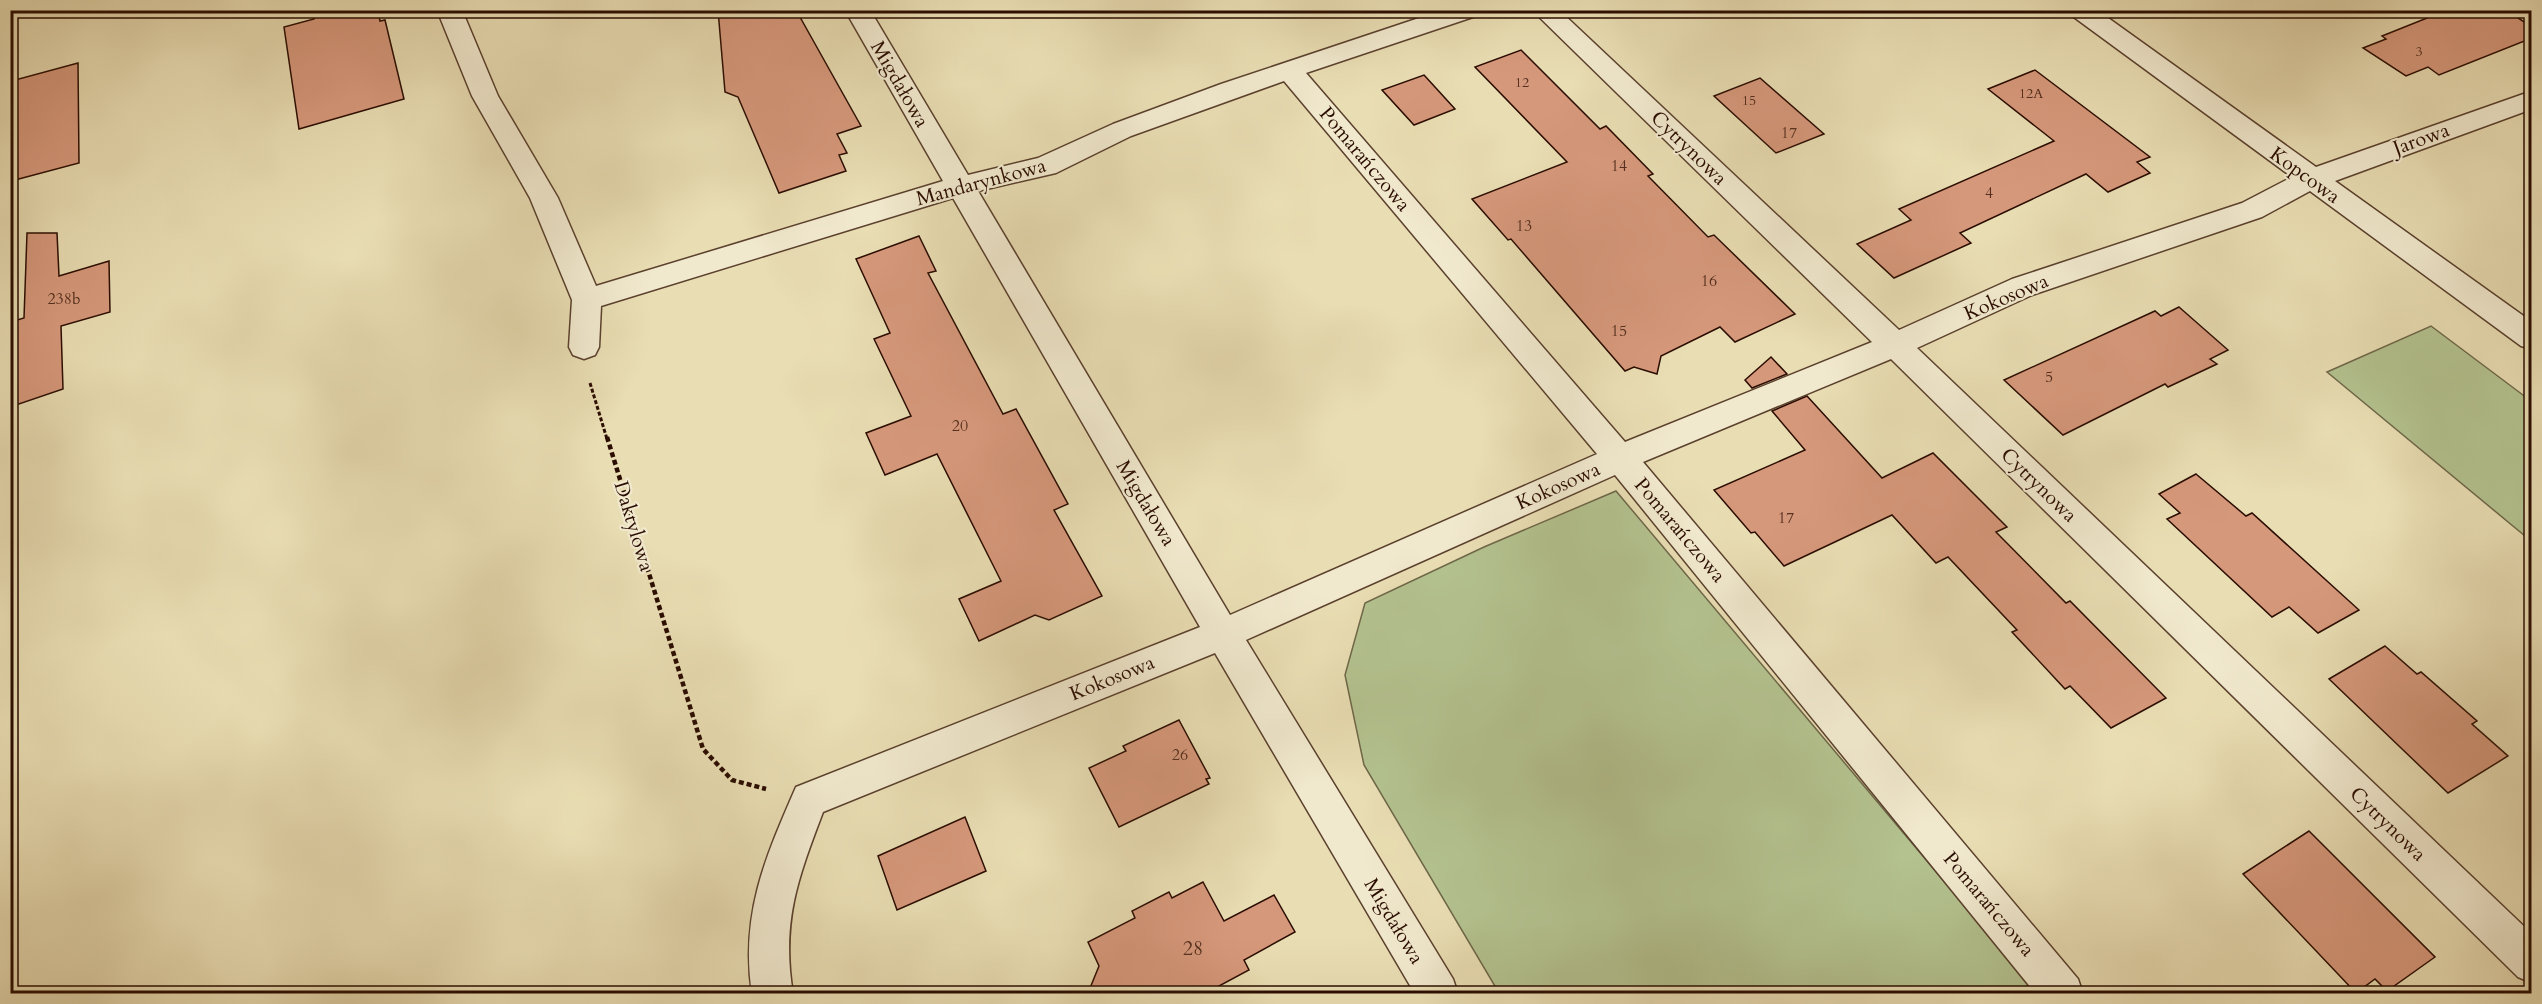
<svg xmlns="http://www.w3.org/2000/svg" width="2542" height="1004" font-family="Cardo,serif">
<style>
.green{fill:#b3c28f;stroke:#6e6748;stroke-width:1.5}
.building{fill:#d6987b;stroke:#2a0c00;stroke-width:1.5}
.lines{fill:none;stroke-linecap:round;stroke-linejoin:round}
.minor-casing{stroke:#5a402d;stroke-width:3}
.path-far1{stroke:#2a0c00;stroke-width:3;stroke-dasharray:4 2;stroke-linecap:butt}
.path{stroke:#2a0c00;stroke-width:4.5;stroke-dasharray:5 3;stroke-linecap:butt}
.minor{fill:#f1e9ce;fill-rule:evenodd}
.labels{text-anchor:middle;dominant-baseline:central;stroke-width:4.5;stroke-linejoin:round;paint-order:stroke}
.far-number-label{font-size:14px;fill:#552f1f}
.number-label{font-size:16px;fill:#552f1f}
.street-label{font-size:20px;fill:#2a0c00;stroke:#f1e9ce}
.near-number-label{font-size:20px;fill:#552f1f}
</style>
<rect width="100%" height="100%" fill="#e9ddb3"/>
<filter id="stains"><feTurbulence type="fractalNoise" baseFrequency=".00333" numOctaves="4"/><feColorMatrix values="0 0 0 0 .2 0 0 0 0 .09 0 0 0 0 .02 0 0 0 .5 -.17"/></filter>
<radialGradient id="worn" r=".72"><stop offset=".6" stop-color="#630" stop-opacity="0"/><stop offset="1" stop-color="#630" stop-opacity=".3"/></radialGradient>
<!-- green -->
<g class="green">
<path d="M 2431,326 L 2531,401 L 2531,541 L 2327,372 Z"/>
<path d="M 1616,491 L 2038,993 L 1499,993 L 1364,765 L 1345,675 L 1365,603 L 1484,547 Z"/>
</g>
<!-- building -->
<g class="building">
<path d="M 313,10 L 378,10 L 380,21 L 385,20 L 404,99 L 299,129 L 284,27 L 314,19 Z"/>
<path d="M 718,10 L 796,10 L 861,126 L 837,134 L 847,153 L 839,155 L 846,171 L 779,193 L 738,97 L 725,92 Z"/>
<path d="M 2447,10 L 2506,10 L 2532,27 L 2532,38 L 2439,75 L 2428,67 L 2406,76 L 2363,48 L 2386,39 L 2382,36 Z"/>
<path d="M 1521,50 L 1600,129 L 1606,126 L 1653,174 L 1648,176 L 1708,237 L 1714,235 L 1795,314 L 1735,342 L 1720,327 L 1661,356 L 1657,374 L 1634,367 L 1625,371 L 1511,239 L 1508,240 L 1472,199 L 1567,162 L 1475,67 Z"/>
<path d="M 78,63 L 79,163 L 15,180 L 15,80 Z"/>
<path d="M 2035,70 L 2150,157 L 2137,162 L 2150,173 L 2108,192 L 2086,174 L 1960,233 L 1971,243 L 1894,278 L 1857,244 L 1911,220 L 1899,209 L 2054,141 L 1988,89 Z"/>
<path d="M 1424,75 L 1455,109 L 1414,125 L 1382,90 Z"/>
<path d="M 1760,78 L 1824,134 L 1776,153 L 1714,96 Z"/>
<path d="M 27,233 L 57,233 L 59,276 L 109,261 L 110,312 L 61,326 L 63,389 L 16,405 L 17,320 L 24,318 Z"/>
<path d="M 919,236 L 936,271 L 928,273 L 1003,414 L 1016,409 L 1068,504 L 1054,510 L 1102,596 L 1049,620 L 1035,615 L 979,641 L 959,599 L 1001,581 L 937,454 L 885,475 L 866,433 L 911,416 L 874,339 L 890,333 L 856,259 Z"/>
<path d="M 2179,307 L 2228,350 L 2210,359 L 2217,364 L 2168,387 L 2165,384 L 2063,435 L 2004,380 L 2155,311 L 2161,316 Z"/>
<path d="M 1771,357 L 1787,374 L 1752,388 L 1745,380 Z"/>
<path d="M 1807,396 L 1882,478 L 1933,453 L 2007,527 L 1996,532 L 2066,603 L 2070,601 L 2166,698 L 2111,728 L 2070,686 L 2065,689 L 2012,632 L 2017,630 L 1948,557 L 1936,563 L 1892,515 L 1784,566 L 1755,532 L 1751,533 L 1714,490 L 1805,450 L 1772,411 Z"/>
<path d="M 2196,474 L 2246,516 L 2252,513 L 2359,610 L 2318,633 L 2289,607 L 2272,617 L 2167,519 L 2180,513 L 2159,494 Z"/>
<path d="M 2385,646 L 2417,674 L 2421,672 L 2477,721 L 2472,724 L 2508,756 L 2448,793 L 2329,679 Z"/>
<path d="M 1179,720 L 1210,778 L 1206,779 L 1209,784 L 1119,827 L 1089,768 L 1126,751 L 1123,746 Z"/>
<path d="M 965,817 L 986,871 L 897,910 L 878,856 Z"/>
<path d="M 2309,831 L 2435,957 L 2387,991 L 2375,979 L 2356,993 L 2243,874 Z"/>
<path d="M 1203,882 L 1224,921 L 1274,895 L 1295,932 L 1244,960 L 1249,970 L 1206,993 L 1088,993 L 1099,966 L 1088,942 L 1135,918 L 1132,911 L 1169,892 L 1172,898 Z"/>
</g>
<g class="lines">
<defs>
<path id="minor" d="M 437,10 L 462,10 L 498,96 L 558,198 L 596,286 L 943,181 L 845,10 L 870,10 L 968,175 L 1038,158 L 1113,124 L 1221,84 L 1443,10 L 1482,10 L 1479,15 L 1306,73 L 1625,442 L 1872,342 L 1532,10 L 1559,10 L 1899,330 L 2012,279 L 2242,203 L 2292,177 L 2071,15 L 2068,10 L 2097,10 L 2316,167 L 2532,91 L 2532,109 L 2335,181 L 2532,322 L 2532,349 L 2521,346 L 2310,191 L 2262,217 L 2032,295 L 1917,348 L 2532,934 L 2532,983 L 2518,977 L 1891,359 L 1643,462 L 2078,979 L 2083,994 L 2036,994 L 1615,475 L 1246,640 L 1453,979 L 1458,994 L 1415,994 L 1215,653 L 823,812 C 798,878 781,922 793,994 L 752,994 C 740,915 765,858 796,787 L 1200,627 L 953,198 L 601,306 L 599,347 L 595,355 L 584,359 L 573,355 L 569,347 L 572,300 L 530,198 L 472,96 ZM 1284,81 L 1597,454 L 1230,615 L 978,191 L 1056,173 L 1131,136 Z"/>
</defs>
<!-- minor casing -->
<use href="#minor" class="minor-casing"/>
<!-- path-far1 -->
<path class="path-far1" d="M 590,383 L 607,439"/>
<!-- path -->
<path class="path" d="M 607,437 L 703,749 L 732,780 L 766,789"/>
<!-- minor -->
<use href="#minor" class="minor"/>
</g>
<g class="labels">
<!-- far-number labels -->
<g class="far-number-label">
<text x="2419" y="51">3</text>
<text x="1522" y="82">12</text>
<text x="2031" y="93">12A</text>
<text x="1749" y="100">15</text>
</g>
<!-- number labels -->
<g class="number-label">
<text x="1789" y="133">17</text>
<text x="1619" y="166">14</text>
<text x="1989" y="193">4</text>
<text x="1524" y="226">13</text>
<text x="1709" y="281">16</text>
<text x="64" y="299">238b</text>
<text x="1619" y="331">15</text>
<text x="2049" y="377">5</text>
<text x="960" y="426">20</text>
<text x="1786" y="518">17</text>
<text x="1180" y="755">26</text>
</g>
<!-- street labels -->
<g class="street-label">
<text transform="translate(900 84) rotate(60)">Migdałowa</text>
<text transform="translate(2421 139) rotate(-20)">Jarowa</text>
<text transform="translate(1689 148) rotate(44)">Cytrynowa</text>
<text transform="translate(1365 159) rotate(50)">Pomarańczowa</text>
<text transform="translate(2305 175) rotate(36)">Kopcowa</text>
<text transform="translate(981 182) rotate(-15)">Mandarynkowa</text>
<text transform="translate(2006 297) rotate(-23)">Kokosowa</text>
<text transform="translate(2039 485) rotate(44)">Cytrynowa</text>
<text transform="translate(1558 486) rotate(-24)">Kokosowa</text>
<text transform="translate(1146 503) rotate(59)">Migdałowa</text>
<text transform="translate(634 526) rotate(73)">Daktylowa</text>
<text transform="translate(1680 530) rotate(50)">Pomarańczowa</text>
<text transform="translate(1112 678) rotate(-22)">Kokosowa</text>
<text transform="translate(2388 824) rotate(44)">Cytrynowa</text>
<text transform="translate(1989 904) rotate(50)">Pomarańczowa</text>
<text transform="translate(1394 921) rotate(59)">Migdałowa</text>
</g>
<!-- near-number labels -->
<g class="near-number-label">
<text x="1193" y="948">28</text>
</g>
</g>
<!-- margin -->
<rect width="2542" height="1004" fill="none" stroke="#e9ddb3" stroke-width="36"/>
<rect x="12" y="12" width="2518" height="980" fill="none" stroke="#2a0c00" stroke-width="3"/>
<rect x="18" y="18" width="2506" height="968" fill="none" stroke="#2a0c00" stroke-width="1.5"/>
<rect width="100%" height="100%" filter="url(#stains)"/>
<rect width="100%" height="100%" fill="url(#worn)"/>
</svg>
